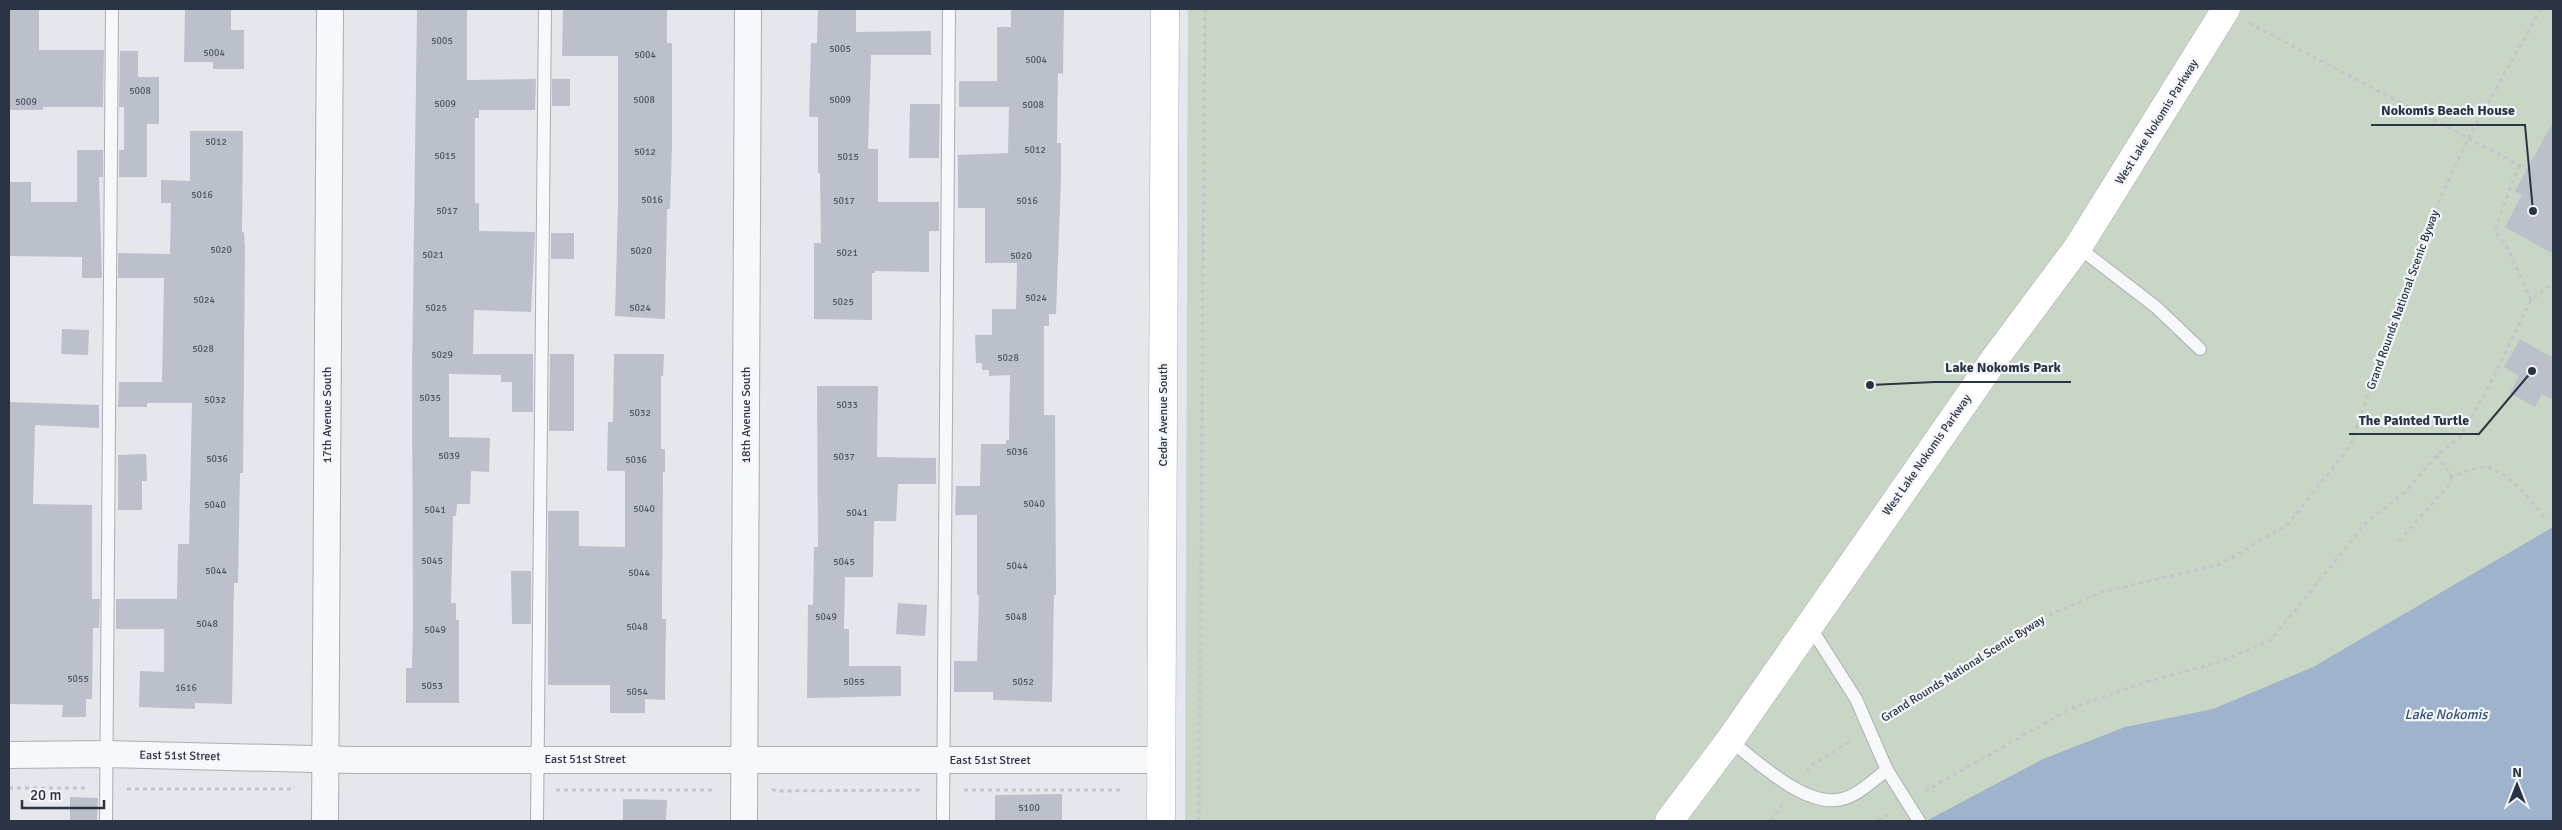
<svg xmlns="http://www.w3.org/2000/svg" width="2562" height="830" font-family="Signika,sans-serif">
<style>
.green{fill:#c9d6c5}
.water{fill:#9fb4cc}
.building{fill:#bbc0ca}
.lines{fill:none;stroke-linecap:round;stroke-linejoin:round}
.lane-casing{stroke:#a9aeb7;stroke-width:14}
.street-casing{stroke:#a9aeb7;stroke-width:28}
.secondary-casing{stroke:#a9aeb7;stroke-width:29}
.path{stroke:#c2c5cb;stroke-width:3;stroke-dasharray:4 4;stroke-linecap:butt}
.lane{stroke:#f7f8fa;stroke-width:12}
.street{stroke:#f7f8fa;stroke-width:26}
.secondary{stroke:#fff;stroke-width:28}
.labels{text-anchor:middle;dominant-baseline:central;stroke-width:4.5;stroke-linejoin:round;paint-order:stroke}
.number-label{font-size:10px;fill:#4f5766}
.street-label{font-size:12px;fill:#2b3445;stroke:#f4f6f9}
.water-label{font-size:14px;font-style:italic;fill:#34527a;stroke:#f4f6f9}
.leader{fill:none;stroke:#2b3445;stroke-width:2}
.callout-dot{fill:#2b3445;stroke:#f4f6f9;stroke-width:2}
.callout-label{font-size:14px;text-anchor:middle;font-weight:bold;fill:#2b3445;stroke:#f4f6f9;stroke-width:4.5;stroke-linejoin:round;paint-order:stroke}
</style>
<rect width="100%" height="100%" fill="#e4e7ec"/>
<!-- green -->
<path class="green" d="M 1188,9 L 2553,9 L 2553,821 L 1185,821 Z"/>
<!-- water -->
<path class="water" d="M 2553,527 L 2553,821 L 1926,821 L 2043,759 L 2125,727 L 2213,709 L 2313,667 Z"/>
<!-- building -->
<g class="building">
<path d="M 9,9 L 39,9 L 39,50 L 104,50 L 103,107 L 43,107 L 43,110 L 9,110 Z"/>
<path d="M 185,9 L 231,9 L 231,30 L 244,30 L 244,69 L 213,69 L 213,62 L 184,62 Z"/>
<path d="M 417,9 L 467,9 L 467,80 L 536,79 L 535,110 L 479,110 L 479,118 L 475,118 L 475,203 L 479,203 L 479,231 L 535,232 L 531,312 L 474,310 L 473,354 L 533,354 L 533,412 L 512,412 L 512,382 L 501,382 L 501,375 L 449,374 L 449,437 L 490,438 L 489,472 L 471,471 L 470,504 L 457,504 L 456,516 L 453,516 L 451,603 L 456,603 L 456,620 L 459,620 L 459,703 L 406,703 L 406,668 L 412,668 L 413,624 L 412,374 Z"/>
<path d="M 563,9 L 667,9 L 667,43 L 672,43 L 672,146 L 670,209 L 667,209 L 665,319 L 615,316 L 618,204 L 618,56 L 562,56 Z"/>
<path d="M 818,9 L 856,9 L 856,32 L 931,31 L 931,55 L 871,55 L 868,149 L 878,149 L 878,202 L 939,202 L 939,231 L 929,231 L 929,272 L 875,271 L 875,273 L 872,273 L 872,320 L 814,319 L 814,243 L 821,243 L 820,173 L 818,173 L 818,117 L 809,117 L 811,43 L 817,43 Z"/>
<path d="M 1011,9 L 1064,9 L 1063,74 L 1058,73 L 1057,143 L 1061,143 L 1061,178 L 1056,314 L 1049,314 L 1049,326 L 1044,326 L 1044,415 L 1055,415 L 1056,595 L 1054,595 L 1052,702 L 993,700 L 993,692 L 954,692 L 954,661 L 977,661 L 979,595 L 977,595 L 977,515 L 955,515 L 956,486 L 980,486 L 981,444 L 1006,444 L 1006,440 L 1009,440 L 1010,375 L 989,376 L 989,370 L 982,370 L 982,363 L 976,363 L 975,335 L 992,335 L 992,309 L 1016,309 L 1017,263 L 985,263 L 985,208 L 958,208 L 958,155 L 1008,153 L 1009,107 L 959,107 L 959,81 L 997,81 L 997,27 L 1011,27 Z"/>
<path d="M 120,51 L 138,51 L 138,77 L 159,77 L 159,124 L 147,124 L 147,177 L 119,177 L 119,150 L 124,150 L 124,107 L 119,107 Z"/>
<rect x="552" y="79" width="18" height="27"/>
<path d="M 910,104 L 940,104 L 939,158 L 909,158 Z"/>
<path d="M 2553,122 L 2553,254 L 2505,227 L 2522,195 L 2515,191 Z"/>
<path d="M 190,131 L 243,131 L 242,232 L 244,232 L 245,248 L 243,473 L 240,473 L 238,583 L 234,583 L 232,704 L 195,703 L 195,709 L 139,707 L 140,671 L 164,672 L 164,629 L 116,629 L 116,599 L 177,599 L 178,544 L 189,544 L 192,403 L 147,403 L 147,407 L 118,407 L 119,382 L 162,382 L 164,278 L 118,278 L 118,253 L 170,254 L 171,203 L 161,203 L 161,180 L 190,181 Z"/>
<path d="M 77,150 L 103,150 L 103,177 L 99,177 L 102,278 L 82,278 L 82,257 L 9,256 L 9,182 L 31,182 L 31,202 L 77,202 Z"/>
<rect x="551" y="233" width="23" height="26"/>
<path d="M 62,329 L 89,330 L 88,355 L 61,354 Z"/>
<path d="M 2520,339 L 2553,358 L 2553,400 L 2542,394 L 2535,407 L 2510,393 L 2519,376 L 2504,367 Z"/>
<path d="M 550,354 L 574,354 L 574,431 L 549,431 Z"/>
<path d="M 614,354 L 664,354 L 663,376 L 661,376 L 661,449 L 665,449 L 665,472 L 663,472 L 662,598 L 662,619 L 666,619 L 665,700 L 645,699 L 645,713 L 610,713 L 610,685 L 548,685 L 548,511 L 579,511 L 579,546 L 625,547 L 625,471 L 607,471 L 608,422 L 613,422 Z"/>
<path d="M 817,386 L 878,386 L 877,457 L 936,458 L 936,484 L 898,484 L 896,521 L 874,521 L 873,577 L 845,577 L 844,629 L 849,629 L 849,666 L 901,666 L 901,696 L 807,698 L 808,605 L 813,605 L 814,547 L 818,547 Z"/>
<path d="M 9,402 L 99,405 L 99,428 L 35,425 L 33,504 L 92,505 L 92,599 L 100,599 L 99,628 L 93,628 L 92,699 L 86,699 L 86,717 L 62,717 L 63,705 L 9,704 Z"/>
<path d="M 146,454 L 147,481 L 142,481 L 142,510 L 118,510 L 118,455 Z"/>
<path d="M 511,571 L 531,571 L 531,624 L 512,624 Z"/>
<path d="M 898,603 L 927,605 L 925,636 L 896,634 Z"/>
<path d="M 1062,794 L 1062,821 L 995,821 L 995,795 Z"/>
<path d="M 70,797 L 98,798 L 97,821 L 70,821 Z"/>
<path d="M 623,799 L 667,800 L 666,821 L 623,821 Z"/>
</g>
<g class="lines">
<defs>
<g id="lane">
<path d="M 2078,247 L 2156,307 L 2200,349"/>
<path d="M 1730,740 C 1756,761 1807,809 1842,799 C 1859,795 1873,780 1887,770 L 1856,699 L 1809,625"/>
<path d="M 1887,770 L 1919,821"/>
<path d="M 106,821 L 112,9"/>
<path d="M 537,821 L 545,9"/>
<path d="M 943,821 L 949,9"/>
</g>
<g id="street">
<path d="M 9,755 L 106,754 L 353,760 L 1162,760"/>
<path d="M 325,821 L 330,9"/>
<path d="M 744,821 L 748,9"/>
</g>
<g id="secondary">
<path d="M 1161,821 L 1165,9"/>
<path d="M 1669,821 L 1730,740 L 1996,357 L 2078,247 L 2226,9"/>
</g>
</defs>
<!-- lane casing -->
<use href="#lane" class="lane-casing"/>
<!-- street casing -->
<use href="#street" class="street-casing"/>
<!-- secondary casing -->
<use href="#secondary" class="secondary-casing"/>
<!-- path -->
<g class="path">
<path d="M 2249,23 L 2527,169"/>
<path d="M 2519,165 L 2496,227 L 2498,237 L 2507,247 L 2531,300"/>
<path d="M 2437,455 L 2452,477 C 2462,472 2478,465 2490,468 C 2512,475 2532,502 2547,520"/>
<path d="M 2399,541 L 2447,487 L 2452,477"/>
<path d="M 1887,718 L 2040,619 L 2102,592 L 2221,564 L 2288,524 L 2350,446 L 2432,215 L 2469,137 L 2541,9"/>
<path d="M 1806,771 L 1809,767 L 1852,740"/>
<path d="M 9,788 L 86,788"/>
<path d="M 127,789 L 292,789 L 295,787"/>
<path d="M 772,789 L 776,791 L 923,790"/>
<path d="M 556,790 L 711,790 L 714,788"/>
<path d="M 964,790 L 1121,790"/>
<path d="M 1925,791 L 2072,708 L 2143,683 L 2219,662 L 2271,640 L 2365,524 L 2405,492 L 2437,455 L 2459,438 L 2486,392 L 2531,300 L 2553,283"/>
<path d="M 1199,821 L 1205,9"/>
<path d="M 1771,821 L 1782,805"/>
<path d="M 1878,821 L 1890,813"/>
</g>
<!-- lane -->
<use href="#lane" class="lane"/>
<!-- street -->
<use href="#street" class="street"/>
<!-- secondary -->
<use href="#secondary" class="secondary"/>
</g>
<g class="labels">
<!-- number labels -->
<g class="number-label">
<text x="442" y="41">5005</text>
<text x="840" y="49">5005</text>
<text x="214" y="53">5004</text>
<text x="645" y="55">5004</text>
<text x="1036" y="60">5004</text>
<text x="140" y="91">5008</text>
<text x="644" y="100">5008</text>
<text x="840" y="100">5009</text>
<text x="26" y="102">5009</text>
<text x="445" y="104">5009</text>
<text x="1033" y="105">5008</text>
<text x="216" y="142">5012</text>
<text x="1035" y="150">5012</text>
<text x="645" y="152">5012</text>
<text x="445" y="156">5015</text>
<text x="848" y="157">5015</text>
<text x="202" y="195">5016</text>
<text x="652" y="200">5016</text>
<text x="844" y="201">5017</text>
<text x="1027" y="201">5016</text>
<text x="447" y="211">5017</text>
<text x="221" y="250">5020</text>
<text x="641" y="251">5020</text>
<text x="847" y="253">5021</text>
<text x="433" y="255">5021</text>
<text x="1021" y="256">5020</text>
<text x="1036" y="298">5024</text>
<text x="204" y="300">5024</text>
<text x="843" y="302">5025</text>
<text x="436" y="308">5025</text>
<text x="640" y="308">5024</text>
<text x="203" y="349">5028</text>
<text x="442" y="355">5029</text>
<text x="1008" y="358">5028</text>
<text x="430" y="398">5035</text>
<text x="215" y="400">5032</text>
<text x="847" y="405">5033</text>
<text x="640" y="413">5032</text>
<text x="1017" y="452">5036</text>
<text x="449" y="456">5039</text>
<text x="844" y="457">5037</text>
<text x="217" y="459">5036</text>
<text x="636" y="460">5036</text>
<text x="1034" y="504">5040</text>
<text x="215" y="505">5040</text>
<text x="644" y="509">5040</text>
<text x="435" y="510">5041</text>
<text x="857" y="513">5041</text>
<text x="432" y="561">5045</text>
<text x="844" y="562">5045</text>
<text x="1017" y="566">5044</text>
<text x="216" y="571">5044</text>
<text x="639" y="573">5044</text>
<text x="826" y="617">5049</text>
<text x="1016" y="617">5048</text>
<text x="207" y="624">5048</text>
<text x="637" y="627">5048</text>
<text x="435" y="630">5049</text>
<text x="78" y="679">5055</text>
<text x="854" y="682">5055</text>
<text x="1023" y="682">5052</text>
<text x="432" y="686">5053</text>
<text x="186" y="688">1616</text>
<text x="637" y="692">5054</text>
<text x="1029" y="808">5100</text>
</g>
<!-- street labels -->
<g class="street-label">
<text transform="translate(2157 122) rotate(-58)">West Lake Nokomis Parkway</text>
<text transform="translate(2403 300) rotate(-70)">Grand Rounds National Scenic Byway</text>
<text transform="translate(327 415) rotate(-90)">17th Avenue South</text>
<text transform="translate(746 415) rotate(-90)">18th Avenue South</text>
<text transform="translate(1163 415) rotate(-90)">Cedar Avenue South</text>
<text transform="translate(1927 455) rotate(-55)">West Lake Nokomis Parkway</text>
<text transform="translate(1963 669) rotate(-32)">Grand Rounds National Scenic Byway</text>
<text transform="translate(180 756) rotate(1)">East 51st Street</text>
<text x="585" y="759">East 51st Street</text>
<text x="990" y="760">East 51st Street</text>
</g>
<!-- water labels -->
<g class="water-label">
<text x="2446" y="714">Lake Nokomis</text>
</g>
</g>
<!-- callouts -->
<path class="leader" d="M2533 211L2525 125H2371M1870 385L1935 382H2071M2532 371L2479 434H2349"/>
<g class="callout-dot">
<circle cx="2533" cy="211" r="5"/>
<circle cx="1870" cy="385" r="5"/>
<circle cx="2532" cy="371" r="5"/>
</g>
<g class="callout-label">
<text x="2448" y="115">Nokomis Beach House</text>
<text x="2003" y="372">Lake Nokomis Park</text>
<text x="2414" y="425">The Painted Turtle</text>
</g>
<!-- border -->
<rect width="2562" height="830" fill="none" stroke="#2b3445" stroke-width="20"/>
<!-- north arrow -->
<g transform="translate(2517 785)" stroke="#f4f6f9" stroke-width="4" paint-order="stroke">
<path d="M0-4L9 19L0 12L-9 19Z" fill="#2b3445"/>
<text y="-8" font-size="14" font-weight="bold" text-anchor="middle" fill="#2b3445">N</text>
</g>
<!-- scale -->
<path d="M22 800v8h82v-8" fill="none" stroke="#2b3445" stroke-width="2.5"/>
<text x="30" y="800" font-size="15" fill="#2b3445" stroke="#f4f6f9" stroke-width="4" paint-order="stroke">20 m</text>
</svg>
